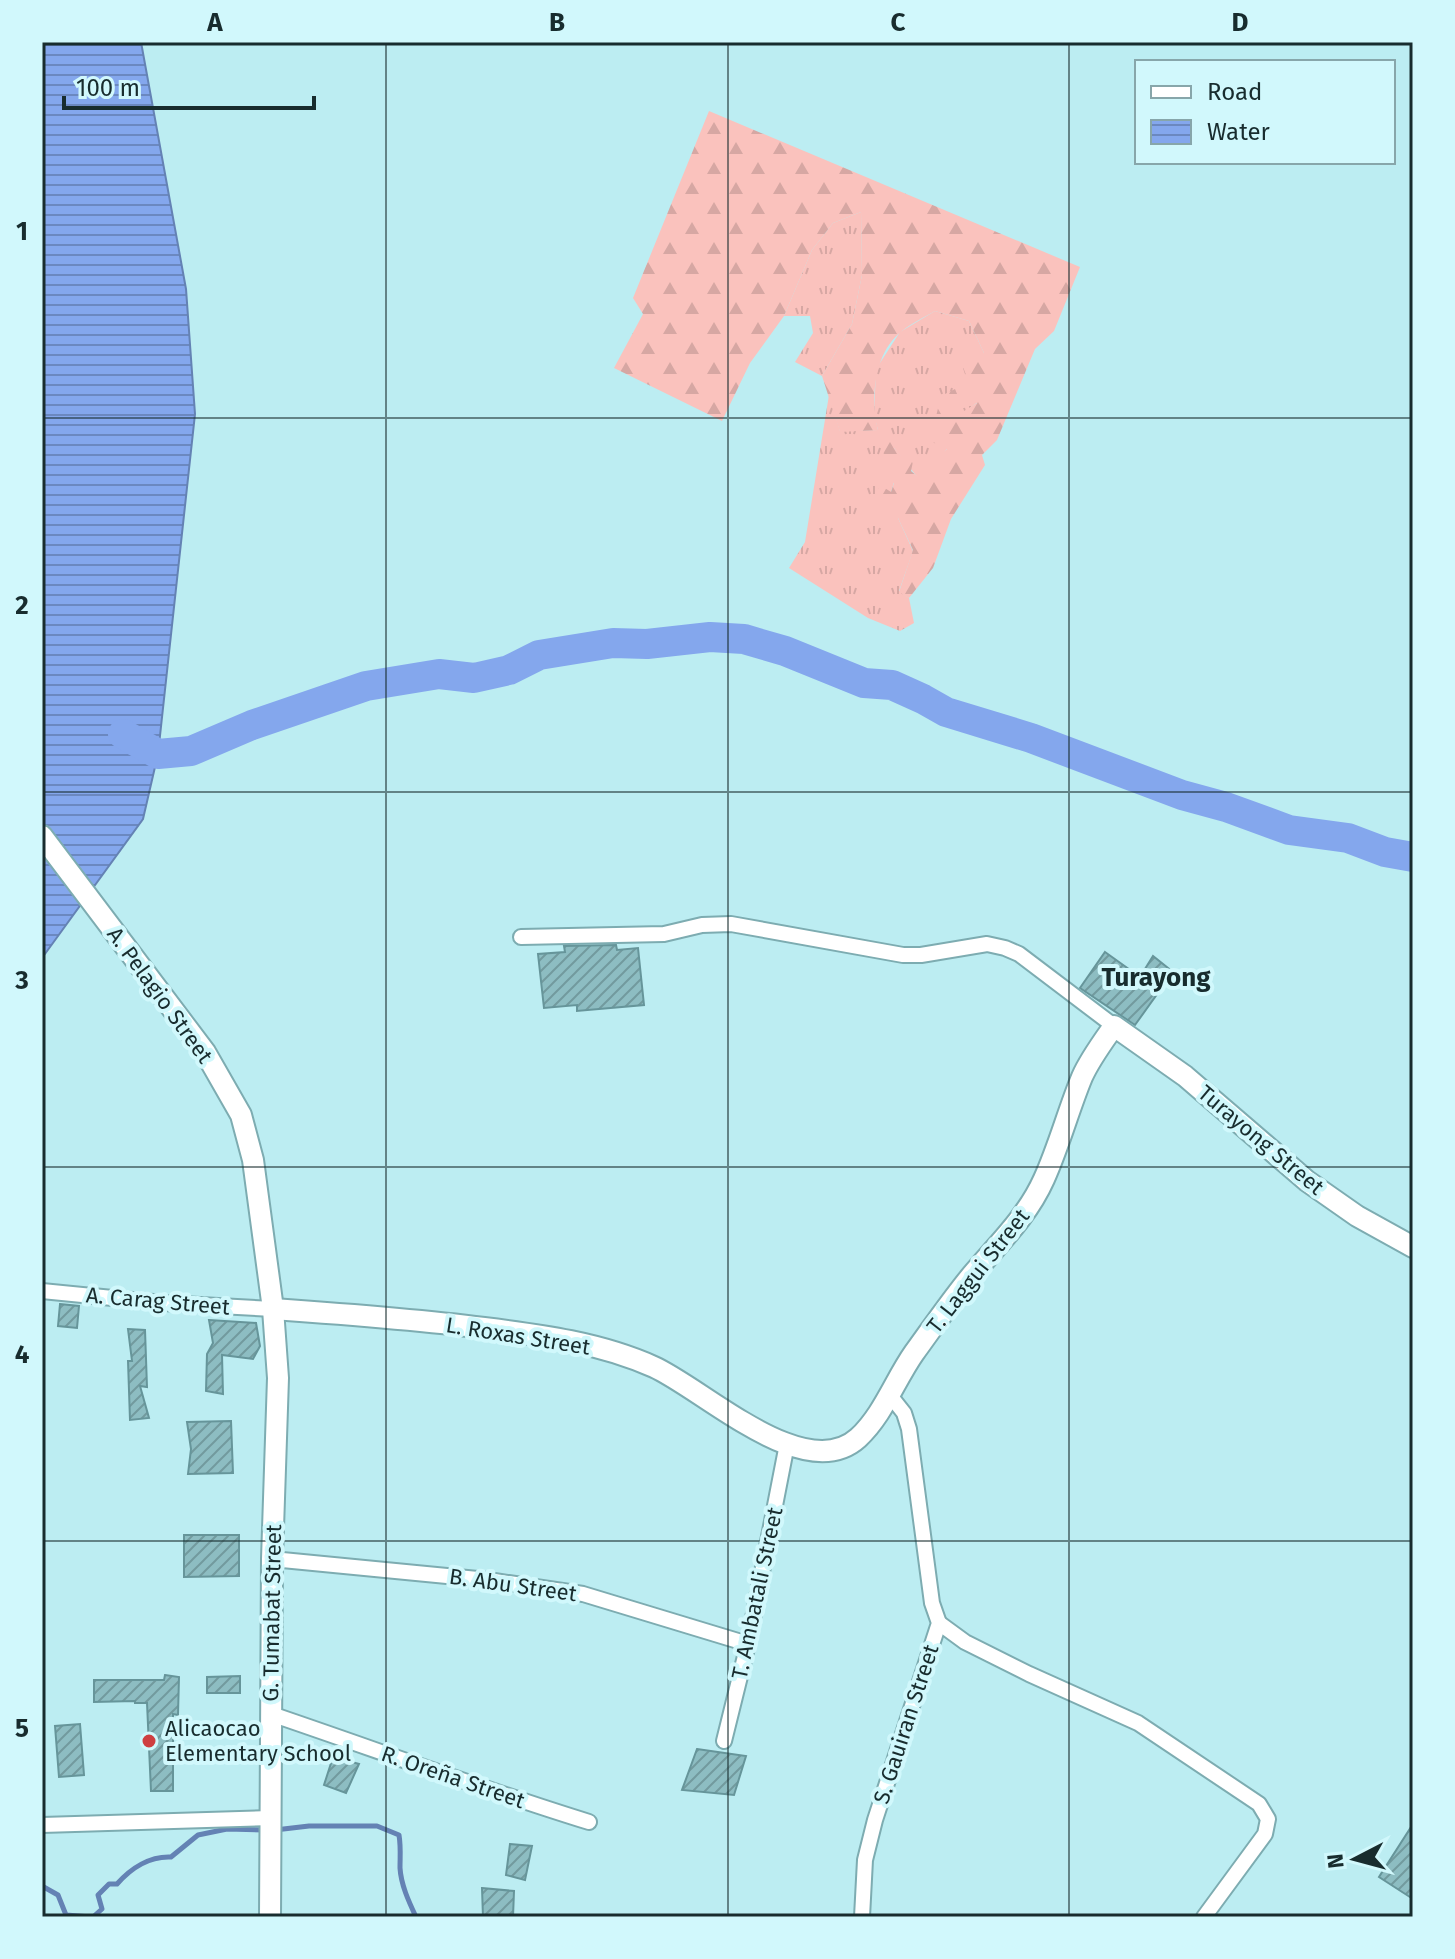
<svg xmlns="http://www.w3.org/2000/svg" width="1455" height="1959" font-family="'Fira Sans',sans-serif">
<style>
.grass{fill:url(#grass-tufts)}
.forest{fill:url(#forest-firs)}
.water{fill:url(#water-rules);stroke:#6482b4;stroke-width:2}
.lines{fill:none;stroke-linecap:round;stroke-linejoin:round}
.stream{stroke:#6482b4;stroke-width:5}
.river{stroke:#84a7ed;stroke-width:30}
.building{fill:url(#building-hatch);stroke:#66959a;stroke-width:2}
.street-casing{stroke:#7dacb1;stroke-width:18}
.secondary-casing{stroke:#7dacb1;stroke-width:24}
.street{stroke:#fff;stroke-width:14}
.secondary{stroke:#fff;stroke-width:20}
.grid{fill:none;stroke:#182c2e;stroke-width:2;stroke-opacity:0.55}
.poi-dot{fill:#ce3f41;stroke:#d1f8fc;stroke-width:3}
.labels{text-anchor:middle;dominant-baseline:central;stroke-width:8;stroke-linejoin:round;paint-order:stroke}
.street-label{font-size:22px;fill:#182c2e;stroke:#d1f8fc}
.poi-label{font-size:22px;fill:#182c2e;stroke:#d1f8fc;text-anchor:start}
.quarter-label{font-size:26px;font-weight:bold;fill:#182c2e;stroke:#d1f8fc}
.neatline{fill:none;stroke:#182c2e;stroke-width:3}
.grid-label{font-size:26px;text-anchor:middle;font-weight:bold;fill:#182c2e}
</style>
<defs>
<pattern id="grass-tufts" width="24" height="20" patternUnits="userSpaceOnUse" patternTransform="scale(2)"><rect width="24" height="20" fill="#fac2bd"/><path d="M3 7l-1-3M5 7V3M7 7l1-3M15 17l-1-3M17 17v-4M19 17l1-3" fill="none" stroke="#d6a7a3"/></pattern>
<pattern id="forest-firs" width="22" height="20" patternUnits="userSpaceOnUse" patternTransform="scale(2)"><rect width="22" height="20" fill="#fac2bd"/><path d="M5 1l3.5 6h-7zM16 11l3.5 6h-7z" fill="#d6a7a3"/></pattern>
<pattern id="water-rules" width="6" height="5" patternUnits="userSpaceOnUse" patternTransform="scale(2)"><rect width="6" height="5" fill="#84a7ed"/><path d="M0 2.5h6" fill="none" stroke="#6b88c0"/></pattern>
<pattern id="building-hatch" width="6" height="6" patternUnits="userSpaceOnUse" patternTransform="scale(2)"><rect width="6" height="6" fill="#8dbdc2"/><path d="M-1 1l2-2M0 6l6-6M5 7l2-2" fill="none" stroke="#729a9e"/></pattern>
</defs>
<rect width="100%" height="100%" fill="#bcedf2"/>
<!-- grass -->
<g class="grass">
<path d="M 861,212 L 862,275 L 852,324 L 822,376 L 795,362 L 813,333 L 810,316 L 784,316 L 812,250 L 833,223 Z"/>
<path d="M 935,311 L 969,321 L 984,353 L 978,402 C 956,416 960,432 946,450 C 939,461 927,469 918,478 L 894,448 L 894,482 L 891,492 L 898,518 L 913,551 L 899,591 L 909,598 L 914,623 L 900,631 L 868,618 L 789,568 L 805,542 L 829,395 L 840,431 L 878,430 L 874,415 L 876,369 L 900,332 Z"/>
</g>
<!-- forest -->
<path class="forest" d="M 709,111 L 1080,267 L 1054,331 L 1035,349 L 997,440 L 982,455 L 985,465 L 951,519 L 933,568 L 909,598 L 899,592 L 913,550 L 898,518 L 889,516 L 874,498 L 880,485 L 891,492 L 894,483 L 874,468 L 884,455 L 880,439 L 888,435 L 894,448 L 902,457 L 907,448 L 915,452 L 911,471 L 918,477 L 947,449 L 930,441 L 941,396 L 955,389 L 964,411 L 977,403 L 963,367 L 984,353 L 969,321 L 935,311 C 925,317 912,323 902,331 C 874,352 870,399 878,430 L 840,432 L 822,376 L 852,324 L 862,275 L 861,212 L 833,223 L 812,250 L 784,316 L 750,363 L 722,421 L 614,368 L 643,314 L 633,298 Z"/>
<!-- water -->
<path class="water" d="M 42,42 L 141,42 L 186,289 L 195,414 L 158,754 L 143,819 L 42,958 Z"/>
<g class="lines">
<!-- stream -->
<g class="stream">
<path d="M 275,1830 L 309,1826 L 377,1826 L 399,1835 C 401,1847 400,1856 400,1868 C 401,1885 409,1902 416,1917"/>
<path d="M 42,1886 L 58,1895 L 66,1915 L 91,1917"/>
<path d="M 93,1917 L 102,1909 L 98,1895 L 109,1884 L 117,1884 C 131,1868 150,1856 171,1857 L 198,1835 L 227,1829 L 265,1830"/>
</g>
<!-- river -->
<path class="river" d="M 123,734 L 158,754 L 191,751 L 252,725 L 366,686 L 439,674 L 474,678 L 509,670 L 539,655 L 613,643 L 647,644 L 710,637 L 744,639 L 785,651 L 864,683 L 892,685 L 923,699 L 946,712 L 1031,738 L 1182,795 L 1226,807 L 1289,830 L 1348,838 L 1385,852 L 1413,857"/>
</g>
<!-- building -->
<g class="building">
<path d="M 616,945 L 617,950 L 638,948 L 644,1005 L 577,1011 L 577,1005 L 544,1008 L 538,954 L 565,952 L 564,946 Z"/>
<path d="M 1105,952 L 1140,977 L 1153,956 L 1173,972 L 1135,1025 L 1080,988 Z"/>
<path d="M 60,1304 L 79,1306 L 77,1328 L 58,1326 Z"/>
<path d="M 209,1320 L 256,1323 L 260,1346 L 253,1359 L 222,1355 L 223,1394 L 206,1391 L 207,1354 L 213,1343 Z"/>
<path d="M 128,1329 L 145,1330 L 147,1387 L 140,1386 L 149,1418 L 130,1420 L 128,1361 L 132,1361 Z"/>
<path d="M 231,1421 L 233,1473 L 188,1474 L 191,1449 L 187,1422 Z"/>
<path d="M 184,1535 L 239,1535 L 239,1576 L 184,1577 Z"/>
<path d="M 165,1675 L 179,1677 L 178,1715 L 173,1714 L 173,1791 L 151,1791 L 147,1703 L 135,1703 L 135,1701 L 94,1702 L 94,1680 L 164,1680 Z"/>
<path d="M 240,1676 L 240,1693 L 207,1693 L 207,1677 Z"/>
<path d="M 80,1724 L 84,1775 L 59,1777 L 55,1726 Z"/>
<path d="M 697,1749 L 746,1756 L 734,1795 L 682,1790 Z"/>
<path d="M 333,1757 L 359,1764 L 346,1793 L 324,1785 Z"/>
<path d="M 1413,1824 L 1413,1899 L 1379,1877 Z"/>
<path d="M 510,1844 L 532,1846 L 525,1880 L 506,1875 Z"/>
<path d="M 482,1888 L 514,1891 L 513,1917 L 483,1917 Z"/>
</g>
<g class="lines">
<defs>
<g id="street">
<path d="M 521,937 L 664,934 L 702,925 L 731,924 L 903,955 L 921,955 L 987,944 L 1005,948 L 1019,954 L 1114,1026"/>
<path d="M 42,1291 L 163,1303 L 273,1309"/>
<path d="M 272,1559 L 488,1580 L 583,1594 L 748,1644"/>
<path d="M 939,1623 L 965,1642 L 1029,1674 L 1138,1723 L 1259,1804 L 1268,1819 L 1265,1834 L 1204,1917"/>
<path d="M 271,1714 C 377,1750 482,1789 589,1822"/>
<path d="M 724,1741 L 748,1644 L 787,1444"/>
<path d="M 42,1825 L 271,1818"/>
<path d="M 862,1917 L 865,1860 L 875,1820 L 939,1623 L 932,1603 L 909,1429 L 904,1413 L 889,1394"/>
</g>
<g id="secondary">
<path d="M 42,836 L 205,1052 L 241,1115 L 253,1160 L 273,1309 L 278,1378 L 272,1559 L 270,1917"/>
<path d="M 273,1309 C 344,1314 414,1319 484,1328 C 541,1335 601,1343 654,1367 C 703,1389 805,1486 858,1438 C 883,1415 895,1380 914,1353 C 933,1327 952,1299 972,1275 C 998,1244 1027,1217 1044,1179 C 1059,1146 1068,1111 1082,1077 C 1090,1059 1102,1043 1114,1026 L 1185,1076 L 1307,1181 L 1357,1216 L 1413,1247"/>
</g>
</defs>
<!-- street casing -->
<use href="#street" class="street-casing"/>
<!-- secondary casing -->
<use href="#secondary" class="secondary-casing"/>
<!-- street -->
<use href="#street" class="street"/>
<!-- secondary -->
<use href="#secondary" class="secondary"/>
</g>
<!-- grid -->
<path class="grid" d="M 386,42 L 386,1917M 728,42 L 728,1917M 1069,42 L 1069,1917M 42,418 L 1413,418M 42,792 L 1413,792M 42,1167 L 1413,1167M 42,1541 L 1413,1541"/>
<!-- markers -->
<circle class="poi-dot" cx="149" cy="1741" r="8"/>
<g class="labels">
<!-- street labels -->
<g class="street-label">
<text transform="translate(160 995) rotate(54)">A. Pelagio Street</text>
<text transform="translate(1261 1140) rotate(40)">Turayong Street</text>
<text transform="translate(978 1271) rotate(-52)">T. Laggui Street</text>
<text transform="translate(158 1301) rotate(5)">A. Carag Street</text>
<text transform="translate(518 1336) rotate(9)">L. Roxas Street</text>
<text transform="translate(513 1585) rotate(8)">B. Abu Street</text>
<text transform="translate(757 1593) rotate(-78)">T. Ambatali Street</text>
<text transform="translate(272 1613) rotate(-89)">G. Tumabat Street</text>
<text transform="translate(906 1724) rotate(-72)">S. Gauiran Street</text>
<text transform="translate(453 1777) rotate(19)">R. Oreña Street</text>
</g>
<!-- poi labels -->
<g class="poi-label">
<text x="165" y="1728">Alicaocao<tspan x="165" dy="25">Elementary School</tspan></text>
</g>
<!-- quarter labels -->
<g class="quarter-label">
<text x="1156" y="977">Turayong</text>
</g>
</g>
<!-- border -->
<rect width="1455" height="1959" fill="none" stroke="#d1f8fc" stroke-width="88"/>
<!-- legend -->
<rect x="1135" y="60" width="260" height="104" fill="#d1f8fc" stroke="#87a6aa" stroke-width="2"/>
<rect x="1151" y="86" width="40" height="12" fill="#ffffff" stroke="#87a6aa" stroke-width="2"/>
<text x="1207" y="100" font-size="24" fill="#182c2e">Road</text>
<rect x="1151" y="120" width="40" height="24" fill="url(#water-rules)" stroke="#87a6aa" stroke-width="2"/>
<text x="1207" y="140" font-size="24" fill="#182c2e">Water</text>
<!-- north arrow -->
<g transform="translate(1355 1859) rotate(264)" stroke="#d1f8fc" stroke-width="6" paint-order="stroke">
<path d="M0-6L14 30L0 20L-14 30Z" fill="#182c2e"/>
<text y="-12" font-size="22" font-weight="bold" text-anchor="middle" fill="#182c2e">N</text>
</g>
<!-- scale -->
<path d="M64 96v12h250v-12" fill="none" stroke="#182c2e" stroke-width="4"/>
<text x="76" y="96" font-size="24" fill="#182c2e" stroke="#d1f8fc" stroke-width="6" paint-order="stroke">100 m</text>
<rect x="44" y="44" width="1367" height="1871" class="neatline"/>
<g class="grid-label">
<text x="215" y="31">A</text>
<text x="557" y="31">B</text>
<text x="898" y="31">C</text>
<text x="1240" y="31">D</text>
<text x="22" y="240">1</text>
<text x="22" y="614">2</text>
<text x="22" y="989">3</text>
<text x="22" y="1363">4</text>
<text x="22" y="1737">5</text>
</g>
</svg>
